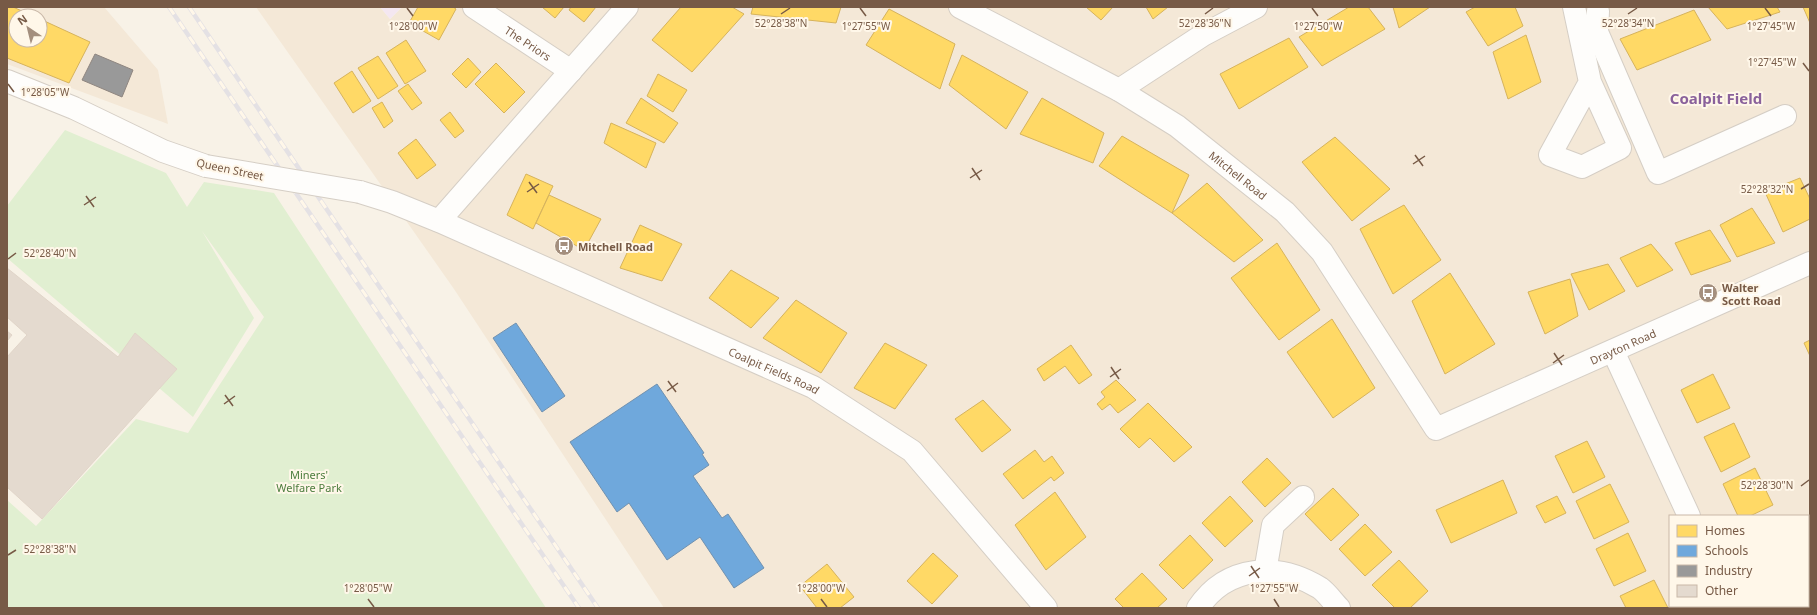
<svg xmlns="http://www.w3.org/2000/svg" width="1817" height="615" font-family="'Noto Sans',sans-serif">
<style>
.residential{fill:#f4e8d7;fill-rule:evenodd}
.education{fill:#f4e7f1}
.green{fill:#e1efd1}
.homes{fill:#ffd966;stroke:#d6b35c}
.schools{fill:#6fa8dc;stroke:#7191af}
.industry{fill:#999;stroke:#8f8680}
.building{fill:#e4dacf;stroke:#e1d5c9}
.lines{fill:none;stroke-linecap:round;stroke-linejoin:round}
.street-casing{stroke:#d5cec5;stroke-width:24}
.street{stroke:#fefdfb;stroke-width:22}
.rail-casing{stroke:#e4e1e4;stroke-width:4.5}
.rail{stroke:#fff7e9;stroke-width:3;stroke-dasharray:9;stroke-linecap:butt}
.street-bridge-casing{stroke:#d5cec5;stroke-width:24;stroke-linecap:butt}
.street-bridge{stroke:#fefdfb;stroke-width:22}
.ticks{fill:none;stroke:#775a46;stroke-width:1.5}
.labels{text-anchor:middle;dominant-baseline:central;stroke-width:4;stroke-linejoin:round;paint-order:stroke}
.street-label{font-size:11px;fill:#775a46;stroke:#fff7e9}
.poi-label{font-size:11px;font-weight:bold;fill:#775a46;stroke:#fff7e9;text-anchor:start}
.park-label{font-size:11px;fill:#4d7d3e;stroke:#fff7e9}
.district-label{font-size:15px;font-weight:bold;fill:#8a619b;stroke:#fff7e9}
.ticks-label{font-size:10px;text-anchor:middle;fill:#775a46;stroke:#fff7e9;stroke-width:4;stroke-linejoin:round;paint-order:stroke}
</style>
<rect width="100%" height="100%" fill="#f8f2e7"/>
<!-- residential -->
<g class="residential">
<path d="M 7,7 L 104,7 L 158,70 L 168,124 L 7,64 ZM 16,16 L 40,16 L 40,40 L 16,40 Z"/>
<path d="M 256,7 L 380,7 L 390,19 L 402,7 L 1810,7 L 1810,608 L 664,608 L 454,289 ZM 1670,516 L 1808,516 L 1808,606 L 1670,606 Z"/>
</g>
<!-- education -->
<path class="education" d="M 380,7 L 402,7 L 390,19 Z"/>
<!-- green -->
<path class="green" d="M 65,130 L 166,173 L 187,207 L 204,182 L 274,193 L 546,608 L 7,608 L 7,500 L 36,526 L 136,419 L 188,433 L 264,317 L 202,231 L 254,318 L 193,417 L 7,258 L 7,206 Z"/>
<!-- homes -->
<g class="homes">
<path d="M 7,7 L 13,7 L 33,16 L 16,16 L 16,40 L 40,40 L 40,19 L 90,42 L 69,83 L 7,58 Z"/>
<path d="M 418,7 L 453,7 L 456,9 L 439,40 L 409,23 Z"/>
<path d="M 542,7 L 564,7 L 555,18 Z"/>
<path d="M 571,7 L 596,7 L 584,22 L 569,10 Z"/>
<path d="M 681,7 L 732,7 L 744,14 L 692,72 L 652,40 Z"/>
<path d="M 753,7 L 841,7 L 836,23 L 751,14 Z"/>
<path d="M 1086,7 L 1113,7 L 1101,20 Z"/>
<path d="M 1146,7 L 1168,7 L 1153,19 Z"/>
<path d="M 1349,7 L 1368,7 L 1385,29 L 1322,66 L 1299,37 Z"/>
<path d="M 1393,7 L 1430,7 L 1399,28 Z"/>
<path d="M 1475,7 L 1515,7 L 1523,26 L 1488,46 L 1466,12 Z"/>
<path d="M 1708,7 L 1777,7 L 1780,12 L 1727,29 Z"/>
<path d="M 1803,7 L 1810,7 L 1810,23 Z"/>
<path d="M 889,9 L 955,44 L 940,89 L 866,45 Z"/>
<path d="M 1694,10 L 1711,40 L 1637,70 L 1620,39 Z"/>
<path d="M 1526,35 L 1541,82 L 1508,99 L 1493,52 Z"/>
<path d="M 1289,38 L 1308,67 L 1239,109 L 1220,74 Z"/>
<path d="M 406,40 L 426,71 L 405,84 L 386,53 Z"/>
<path d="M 962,55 L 1028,92 L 1006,129 L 949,85 Z"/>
<path d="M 378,56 L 398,86 L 378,99 L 358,68 Z"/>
<path d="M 468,58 L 481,72 L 466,88 L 452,74 Z"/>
<path d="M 496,63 L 525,92 L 504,113 L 475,84 Z"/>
<path d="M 352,71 L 371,101 L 353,113 L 334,83 Z"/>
<path d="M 658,74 L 687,90 L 673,112 L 647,96 Z"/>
<path d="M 408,84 L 422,103 L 412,110 L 398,91 Z"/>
<path d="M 641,98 L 678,123 L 664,143 L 626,123 Z"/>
<path d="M 1042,98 L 1104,133 L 1093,163 L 1020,134 Z"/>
<path d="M 382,102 L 393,121 L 384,128 L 372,108 Z"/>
<path d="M 450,112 L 464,131 L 455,138 L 440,120 Z"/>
<path d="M 611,123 L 656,143 L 646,168 L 604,143 Z"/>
<path d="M 1122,136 L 1189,175 L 1172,213 L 1099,166 Z"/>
<path d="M 1335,137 L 1390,189 L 1352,221 L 1302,162 Z"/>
<path d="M 416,139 L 436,165 L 417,179 L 398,153 Z"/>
<path d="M 526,174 L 553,186 L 533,229 L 507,215 Z"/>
<path d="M 1800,178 L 1810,199 L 1810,219 L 1783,232 L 1765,192 Z"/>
<path d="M 1207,183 L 1263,240 L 1234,262 L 1172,213 Z"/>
<path d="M 549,195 L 601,219 L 584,250 L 536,223 Z"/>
<path d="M 1404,205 L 1441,260 L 1393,294 L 1360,229 Z"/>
<path d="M 1752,208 L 1775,243 L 1737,257 L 1720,225 Z"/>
<path d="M 640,225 L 682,244 L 662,281 L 620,268 Z"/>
<path d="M 1710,230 L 1731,261 L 1691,275 L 1675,243 Z"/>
<path d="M 1277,243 L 1320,310 L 1279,340 L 1231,278 Z"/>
<path d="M 1651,244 L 1673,270 L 1637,287 L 1620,258 Z"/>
<path d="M 1608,264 L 1625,291 L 1589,310 L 1571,274 Z"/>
<path d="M 731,270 L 779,298 L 751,328 L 709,298 Z"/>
<path d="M 1450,273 L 1495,344 L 1445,374 L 1412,301 Z"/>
<path d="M 1570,279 L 1578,316 L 1545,334 L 1528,292 Z"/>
<path d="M 796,300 L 847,333 L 821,373 L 763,338 Z"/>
<path d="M 1332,319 L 1375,388 L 1333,418 L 1287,352 Z"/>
<path d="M 1810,340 L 1810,356 L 1804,343 Z"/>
<path d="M 885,343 L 927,365 L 895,409 L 854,388 Z"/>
<path d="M 1071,345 L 1092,375 L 1079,384 L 1065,366 L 1044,381 L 1037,369 Z"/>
<path d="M 1713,374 L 1730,408 L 1697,423 L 1681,390 Z"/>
<path d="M 1116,380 L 1136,400 L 1118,413 L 1110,404 L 1102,410 L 1097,404 L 1105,397 L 1101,392 Z"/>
<path d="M 983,400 L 1011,430 L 982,452 L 955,419 Z"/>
<path d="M 1148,403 L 1192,447 L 1174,462 L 1150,438 L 1139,448 L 1120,429 Z"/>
<path d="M 1734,423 L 1750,457 L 1721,472 L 1704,437 Z"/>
<path d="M 1587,441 L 1605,477 L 1573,493 L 1555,456 Z"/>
<path d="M 1035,450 L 1044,462 L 1052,456 L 1064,473 L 1054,481 L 1051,477 L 1023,499 L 1003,474 Z"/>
<path d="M 1267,458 L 1291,483 L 1265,507 L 1242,482 Z"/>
<path d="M 1755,468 L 1773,505 L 1750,516 L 1738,516 L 1723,484 Z"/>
<path d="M 1503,480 L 1517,513 L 1451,543 L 1436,510 Z"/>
<path d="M 1610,484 L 1629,522 L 1594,539 L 1576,501 Z"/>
<path d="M 1333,488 L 1359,515 L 1331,541 L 1305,514 Z"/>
<path d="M 1055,492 L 1086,537 L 1046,570 L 1015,525 Z"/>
<path d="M 1230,496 L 1253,521 L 1225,547 L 1202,523 Z"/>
<path d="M 1557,496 L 1566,513 L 1545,523 L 1536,506 Z"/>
<path d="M 1365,524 L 1392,552 L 1365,576 L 1339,549 Z"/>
<path d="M 1628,533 L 1646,571 L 1614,586 L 1596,549 Z"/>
<path d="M 1190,535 L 1213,560 L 1183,589 L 1159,565 Z"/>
<path d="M 933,553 L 958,576 L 932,604 L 907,581 Z"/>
<path d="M 1399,560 L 1428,591 L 1410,608 L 1395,608 L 1372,585 Z"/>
<path d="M 827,564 L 854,597 L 840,608 L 817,608 L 800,586 Z"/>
<path d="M 1142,573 L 1167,599 L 1157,608 L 1124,608 L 1115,599 Z"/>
<path d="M 1654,580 L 1668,608 L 1626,608 L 1620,596 Z"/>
</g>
<!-- schools -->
<g class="schools">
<path d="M 516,323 L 565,396 L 542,412 L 493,338 Z"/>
<path d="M 657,384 L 704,453 L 702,454 L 709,465 L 693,476 L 722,518 L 728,514 L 764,568 L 734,588 L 700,537 L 667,560 L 629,503 L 617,512 L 570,442 Z"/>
</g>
<!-- industry -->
<path class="industry" d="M 95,54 L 133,70 L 122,97 L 82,80 Z"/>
<!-- building -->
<g class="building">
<path d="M 7,268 L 118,357 L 135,333 L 177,369 L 42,519 L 7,487 L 7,357 L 27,335 L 7,317 Z"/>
<path d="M 7,331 L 12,335 L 7,341 Z"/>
</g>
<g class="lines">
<defs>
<g id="street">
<path id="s1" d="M 474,7 L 571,71"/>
<path id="s2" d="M 960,7 L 1119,90 L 1177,126 L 1285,212 L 1322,252 L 1436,429 L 1810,263"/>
<path d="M 1574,7 L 1590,82 L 1620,148 L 1582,167 L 1550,155 L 1590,82"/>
<path d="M 1598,11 L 1597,32 L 1658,173 L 1785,116"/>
<path d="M 7,81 L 74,108 L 163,151 L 206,166"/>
<path d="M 1119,90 L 1203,35 L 1256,7"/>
<path id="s3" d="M 360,192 L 392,202 L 439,221 L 813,387 L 912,451 L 1046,608"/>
<path d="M 439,221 L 627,7"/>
<path d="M 1613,351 L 1689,516"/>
<path d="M 1265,572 L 1273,525 L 1303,497"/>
<path d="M 1731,606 L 1732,608"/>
<path d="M 1198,608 C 1227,565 1278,562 1320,588 C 1327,593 1333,602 1339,608"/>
</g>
</defs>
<!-- street casing -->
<use href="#street" class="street-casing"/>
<!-- street -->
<use href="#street" class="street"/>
<defs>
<g id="rail">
<path d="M 169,7 L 579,608"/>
<path d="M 189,7 L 598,608"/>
</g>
</defs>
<!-- rail casing -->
<use href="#rail" class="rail-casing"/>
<!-- rail -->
<use href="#rail" class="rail"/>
<defs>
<path id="street-bridge" d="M 206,166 L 360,192"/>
</defs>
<!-- street-bridge casing -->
<use href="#street-bridge" class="street-bridge-casing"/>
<!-- street-bridge -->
<use href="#street-bridge" class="street-bridge"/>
</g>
<!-- ticks -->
<path class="ticks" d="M 407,8 L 413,16M 860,8 L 866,16M 1312,8 L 1318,16M 1765,8 L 1771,16M 781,14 L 790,8M 1205,14 L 1213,8M 1628,14 L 1637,8M 1803,63 L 1809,71M 8,84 L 14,92M 1415,155 L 1423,166M 1413,164 L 1425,156M 972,168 L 980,180M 970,178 L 982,170M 529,182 L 537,193M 1801,189 L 1809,184M 527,192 L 539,184M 86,196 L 94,207M 84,205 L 96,197M 8,259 L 16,253M 1554,353 L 1562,365M 1553,363 L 1564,355M 1111,367 L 1119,379M 1110,377 L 1121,369M 668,381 L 676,392M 667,391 L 678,383M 225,395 L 233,406M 224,404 L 235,396M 1801,486 L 1809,480M 8,555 L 16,550M 1251,566 L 1259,578M 1249,576 L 1260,568M 368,599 L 374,607M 821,599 L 827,607M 1274,599 L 1279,607"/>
<!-- icons -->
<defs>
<symbol id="bus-disc" viewBox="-11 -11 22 22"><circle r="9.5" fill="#a48f7e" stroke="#fff7e9"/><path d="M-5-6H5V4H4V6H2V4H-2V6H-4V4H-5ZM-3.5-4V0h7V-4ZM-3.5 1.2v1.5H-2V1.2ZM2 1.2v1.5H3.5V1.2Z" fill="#fff"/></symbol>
</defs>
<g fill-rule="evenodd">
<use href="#bus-disc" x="553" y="235" width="22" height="22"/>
<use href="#bus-disc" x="1697" y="282" width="22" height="22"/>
</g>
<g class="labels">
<!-- street labels -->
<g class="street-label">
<text stroke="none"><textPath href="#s1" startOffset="65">The Priors</textPath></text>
<text transform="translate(230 169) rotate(12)">Queen Street</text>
<text stroke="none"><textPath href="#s2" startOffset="326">Mitchell Road</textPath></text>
<text stroke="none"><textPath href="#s2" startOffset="855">Drayton Road</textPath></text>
<text stroke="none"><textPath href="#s3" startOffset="451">Coalpit Fields Road</textPath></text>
</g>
<!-- poi labels -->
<g class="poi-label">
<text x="578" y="246">Mitchell Road</text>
<text x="1722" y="287">Walter<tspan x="1722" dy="13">Scott Road</tspan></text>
</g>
<!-- park labels -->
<g class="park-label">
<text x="309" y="474">Miners'<tspan x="309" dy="13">Welfare Park</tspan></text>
</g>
<!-- district labels -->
<g class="district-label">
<text x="1716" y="98">Coalpit Field</text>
</g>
</g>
<g class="ticks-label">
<text x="781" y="27">52°28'38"N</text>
<text x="1205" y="27">52°28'36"N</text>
<text x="1628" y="27">52°28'34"N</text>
<text x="1318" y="30">1°27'50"W</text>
<text x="413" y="30">1°28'00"W</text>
<text x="866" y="30">1°27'55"W</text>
<text x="1771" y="30">1°27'45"W</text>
<text x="1772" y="66">1°27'45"W</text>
<text x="45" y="96">1°28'05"W</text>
<text x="1767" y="193">52°28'32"N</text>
<text x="50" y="257">52°28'40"N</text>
<text x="1767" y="489">52°28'30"N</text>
<text x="50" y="553">52°28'38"N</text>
<text x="368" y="592">1°28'05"W</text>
<text x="821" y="592">1°28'00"W</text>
<text x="1274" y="592">1°27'55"W</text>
</g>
<!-- border -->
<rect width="1817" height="615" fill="none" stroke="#775a46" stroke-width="16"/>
<!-- legend -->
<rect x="1669" y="515" width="140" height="92" fill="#fff7e9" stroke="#c9b8a8"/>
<rect x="1677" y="525" width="20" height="12" fill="#ffd966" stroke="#c9b8a8"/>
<text x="1705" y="535" font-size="12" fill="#775a46">Homes</text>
<rect x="1677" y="545" width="20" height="12" fill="#6fa8dc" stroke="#c9b8a8"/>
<text x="1705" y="555" font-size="12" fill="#775a46">Schools</text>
<rect x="1677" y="565" width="20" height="12" fill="#999999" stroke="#c9b8a8"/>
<text x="1705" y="575" font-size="12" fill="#775a46">Industry</text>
<rect x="1677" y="585" width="20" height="12" fill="#e4dacf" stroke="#c9b8a8"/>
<text x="1705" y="595" font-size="12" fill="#775a46">Other</text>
<!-- north arrow -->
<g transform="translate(28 28) rotate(325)"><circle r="19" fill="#fff7e9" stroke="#c9b8a8"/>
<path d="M0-3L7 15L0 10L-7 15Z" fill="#a48f7e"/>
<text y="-6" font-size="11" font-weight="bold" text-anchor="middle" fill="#775a46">N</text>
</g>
</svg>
